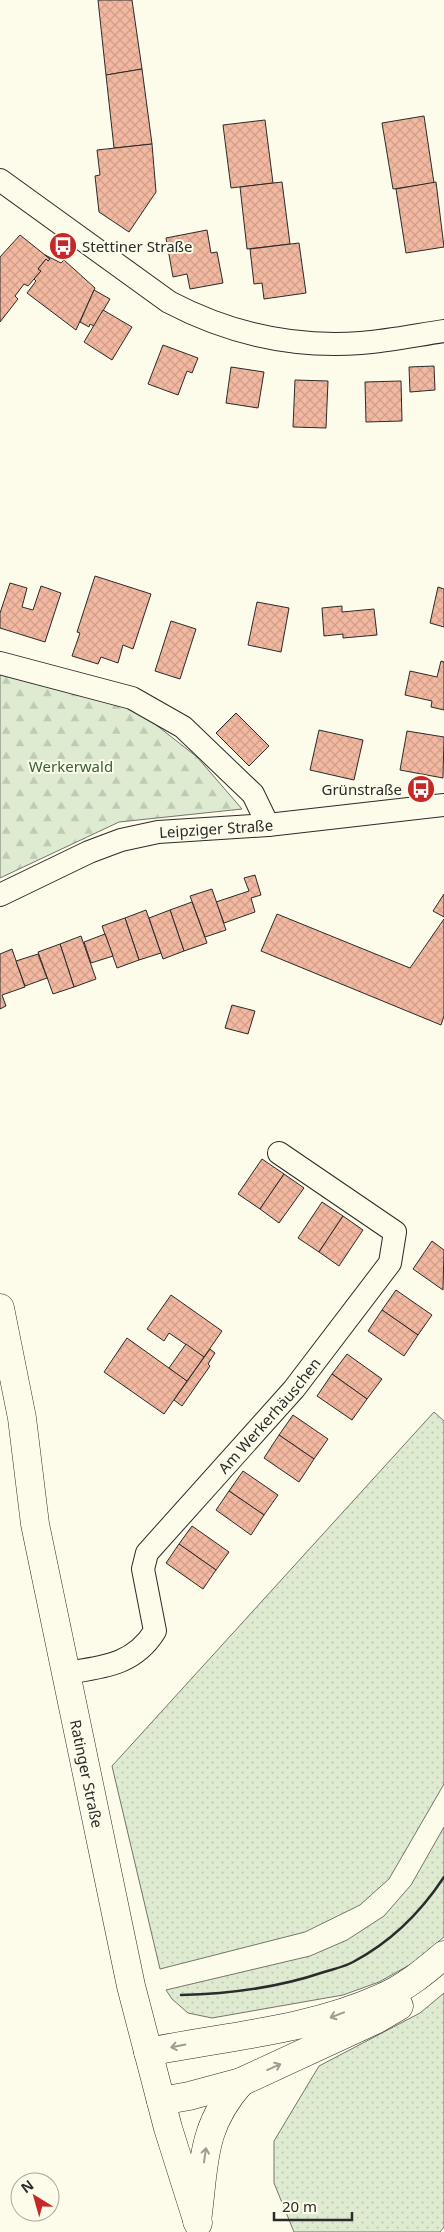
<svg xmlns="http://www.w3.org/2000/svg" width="444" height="2232" font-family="'Noto Sans',sans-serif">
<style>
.grass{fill:url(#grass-dots);stroke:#74746e}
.forest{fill:url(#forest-firs);stroke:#74746e}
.building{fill:url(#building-cross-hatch);stroke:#2b2b2b}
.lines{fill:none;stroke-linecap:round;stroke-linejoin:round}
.street-casing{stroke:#2b2b2b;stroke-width:24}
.primary-casing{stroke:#2b2b2b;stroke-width:29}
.highway-casing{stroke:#2b2b2b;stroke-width:29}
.street{stroke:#fdfbea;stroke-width:22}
.primary{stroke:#fdfbea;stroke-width:28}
.highway{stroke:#fdfbea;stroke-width:28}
.wall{stroke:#2b2b2b;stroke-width:2.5}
.oneway{stroke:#9e9d94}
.labels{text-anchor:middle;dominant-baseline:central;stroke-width:4;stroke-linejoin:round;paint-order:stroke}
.poi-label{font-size:15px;fill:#2b2b2b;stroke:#fdfbea;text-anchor:start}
.park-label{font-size:15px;fill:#34623c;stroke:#fdfbea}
.street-label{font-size:15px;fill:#2b2b2b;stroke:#fdfbea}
</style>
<defs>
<pattern id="grass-dots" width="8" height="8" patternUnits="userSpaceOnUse" patternTransform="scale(1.25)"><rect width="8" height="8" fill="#deebd1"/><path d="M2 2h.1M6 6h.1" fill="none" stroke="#bfcab4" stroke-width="1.8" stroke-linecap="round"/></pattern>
<pattern id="forest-firs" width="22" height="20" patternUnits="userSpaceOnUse" patternTransform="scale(1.25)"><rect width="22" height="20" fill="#deebd1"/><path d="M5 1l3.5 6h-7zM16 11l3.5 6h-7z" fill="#bfcab4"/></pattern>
<pattern id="building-cross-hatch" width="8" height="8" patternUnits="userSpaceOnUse" patternTransform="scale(1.25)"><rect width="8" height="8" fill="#f2b8a0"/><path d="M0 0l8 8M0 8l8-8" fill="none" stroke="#d09e8a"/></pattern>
</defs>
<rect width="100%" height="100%" fill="#fdfbea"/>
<!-- grass -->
<g class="grass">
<path d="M 434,1412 L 444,1421 L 444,1784 L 389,1879 L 360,1905 L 305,1932 L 160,1969 L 112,1766 Z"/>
<path d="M 444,1827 L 444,1937 L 413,1963 L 379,1982 L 343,1995 L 212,2018 L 188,2013 L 172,1999 L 166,1990 L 310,1956 L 347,1940 L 384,1916 L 411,1885 Z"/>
<path d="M 444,1993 L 444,2227 L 440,2232 L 294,2232 L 274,2183 L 274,2141 L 319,2066 L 420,2013 Z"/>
</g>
<!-- forest -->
<path class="forest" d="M 0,672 L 137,710 L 197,757 L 242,809 L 119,822 L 0,878 Z"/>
<!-- building -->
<g class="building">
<path d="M 98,0 L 132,0 L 142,69 L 106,75 Z"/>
<path d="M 142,69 L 152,144 L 114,148 L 106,75 Z"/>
<path d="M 424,116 L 434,183 L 393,189 L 382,123 Z"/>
<path d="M 265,120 L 273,183 L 231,188 L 223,125 Z"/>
<path d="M 152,144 L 156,192 L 129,232 L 99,212 L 95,176 L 100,175 L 97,150 Z"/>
<path d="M 282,182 L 290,244 L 247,249 L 240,187 Z"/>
<path d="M 436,182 L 444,247 L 406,253 L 396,189 Z"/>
<path d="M 207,230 L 211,253 L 217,252 L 223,283 L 190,289 L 187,274 L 173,277 L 166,238 Z"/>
<path d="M 20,235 L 50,259 L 48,261 L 46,259 L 38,269 L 41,271 L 28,286 L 24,284 L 15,296 L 18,299 L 0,322 L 0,257 Z"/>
<path d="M 299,243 L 306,293 L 264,299 L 262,283 L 254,284 L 250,249 Z"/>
<path d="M 45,255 L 61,263 L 64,260 L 95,288 L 76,330 L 27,293 L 36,281 L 34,279 L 41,271 L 38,269 L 46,259 L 48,261 L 50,259 Z"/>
<path d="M 94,290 L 110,299 L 94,326 L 90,324 L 89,327 L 80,322 Z"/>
<path d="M 103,310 L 132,327 L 112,360 L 84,342 Z"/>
<path d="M 163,345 L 198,358 L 192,373 L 187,371 L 178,395 L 148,384 Z"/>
<path d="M 434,366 L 435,390 L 410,392 L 409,367 Z"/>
<path d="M 231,367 L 264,372 L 258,408 L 226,403 Z"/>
<path d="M 295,380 L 328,381 L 326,428 L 293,427 Z"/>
<path d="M 401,381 L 402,421 L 366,422 L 365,382 Z"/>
<path d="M 95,576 L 151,594 L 133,649 L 123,645 L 118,663 L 101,657 L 98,664 L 72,656 L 80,633 L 77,632 Z"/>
<path d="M 10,583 L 27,588 L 22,607 L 33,610 L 41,586 L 61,593 L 45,642 L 0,628 L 0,613 Z"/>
<path d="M 438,587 L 444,589 L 444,627 L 430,623 Z"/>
<path d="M 257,602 L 289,608 L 281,652 L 248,645 Z"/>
<path d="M 342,606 L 342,612 L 374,609 L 377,635 L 343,638 L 343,634 L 324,636 L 322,608 Z"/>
<path d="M 171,621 L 196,629 L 180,679 L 155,671 Z"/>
<path d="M 441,661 L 444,662 L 444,710 L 431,707 L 432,701 L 405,695 L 410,671 L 437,677 Z"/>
<path d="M 236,713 L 269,746 L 249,766 L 216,733 Z"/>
<path d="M 319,730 L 363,740 L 354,780 L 310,770 Z"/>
<path d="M 407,731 L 444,737 L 443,778 L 400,770 Z"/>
<path d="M 255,875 L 261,895 L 251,898 L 255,912 L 224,923 L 216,902 L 249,891 L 244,878 Z"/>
<path d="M 212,889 L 226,930 L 205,937 L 190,896 Z"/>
<path d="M 444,894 L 444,917 L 433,911 Z"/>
<path d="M 192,902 L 207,943 L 184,951 L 170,910 Z"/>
<path d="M 146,910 L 161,953 L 139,960 L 125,918 Z"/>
<path d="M 170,910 L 184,951 L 163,959 L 149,918 Z"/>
<path d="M 277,914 L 410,968 L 444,919 L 444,1016 L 441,1025 L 261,951 Z"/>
<path d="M 125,918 L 139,960 L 117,968 L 102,926 Z"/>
<path d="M 105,934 L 113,956 L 91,963 L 84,942 Z"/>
<path d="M 81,936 L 96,979 L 74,987 L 60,944 Z"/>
<path d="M 60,944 L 74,987 L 53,994 L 38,952 Z"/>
<path d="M 12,949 L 25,987 L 2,995 L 6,1006 L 0,1009 L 0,954 Z"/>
<path d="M 38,954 L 47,978 L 25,986 L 16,961 Z"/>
<path d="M 232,1005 L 255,1011 L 248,1034 L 225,1028 Z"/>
<path d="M 262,1159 L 284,1174 L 260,1209 L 238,1194 Z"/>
<path d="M 284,1174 L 304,1188 L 279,1223 L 260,1209 Z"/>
<path d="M 322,1202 L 343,1216 L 319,1252 L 298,1238 Z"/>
<path d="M 343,1216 L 363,1230 L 339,1266 L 319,1252 Z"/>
<path d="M 432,1241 L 444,1250 L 443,1290 L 413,1269 Z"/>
<path d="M 396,1290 L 432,1315 L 418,1335 L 382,1310 Z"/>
<path d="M 171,1295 L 222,1331 L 204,1357 L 169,1333 L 164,1341 L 147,1329 Z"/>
<path d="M 382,1310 L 418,1335 L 404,1356 L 368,1331 Z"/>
<path d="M 127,1338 L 187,1381 L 164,1414 L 104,1372 Z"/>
<path d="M 186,1344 L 204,1357 L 187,1381 L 169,1368 Z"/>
<path d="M 210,1349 L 215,1353 L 208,1364 L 210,1366 L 182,1406 L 174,1400 Z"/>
<path d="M 347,1354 L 382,1379 L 367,1399 L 332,1374 Z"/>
<path d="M 332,1374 L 367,1399 L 352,1420 L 317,1396 Z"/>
<path d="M 293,1415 L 328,1439 L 314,1459 L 279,1435 Z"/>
<path d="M 279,1435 L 314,1459 L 299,1482 L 264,1458 Z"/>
<path d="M 243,1471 L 278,1495 L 264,1515 L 229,1491 Z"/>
<path d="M 229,1491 L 264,1515 L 251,1535 L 216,1510 Z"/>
<path d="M 192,1526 L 229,1552 L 216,1570 L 179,1544 Z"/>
<path d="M 179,1544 L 216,1570 L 203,1589 L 166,1563 Z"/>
</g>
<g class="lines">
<defs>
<g id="street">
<path d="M 0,180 L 169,302 C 228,333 294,348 361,343 C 388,341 417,335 444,331"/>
<path d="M 0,663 L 132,698 L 183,727 L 253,794 L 268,825"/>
<path id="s1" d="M 0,895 L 89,852 L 121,840 L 158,832 L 268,825 L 444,805"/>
<path id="s2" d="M 66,1673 C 103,1667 134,1665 155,1631 L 143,1569 L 147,1553 L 294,1389 L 390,1263 L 395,1232 L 279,1153"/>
</g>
<g id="primary">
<path id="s3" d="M 0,1308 L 22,1418 L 35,1524 L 131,1986 L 168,2128 L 198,2223"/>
</g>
<g id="highway">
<path d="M 148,2052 C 227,2036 307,2031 381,1998 C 405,1988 425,1971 444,1955"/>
<path d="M 161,2101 L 189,2096 L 241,2082 L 377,2019 L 399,2006"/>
<path d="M 197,2221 C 205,2164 200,2128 241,2082"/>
</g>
</defs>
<!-- street casing -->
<use href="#street" class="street-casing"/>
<!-- primary casing -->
<use href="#primary" class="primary-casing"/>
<!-- highway casing -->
<use href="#highway" class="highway-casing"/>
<!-- street -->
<use href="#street" class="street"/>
<!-- primary -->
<use href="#primary" class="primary"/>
<!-- highway -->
<use href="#highway" class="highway"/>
<!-- wall -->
<path class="wall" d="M 181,1995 C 230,1994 277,1988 324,1972 C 333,1969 344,1967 353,1962 C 391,1942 421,1912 444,1877"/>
</g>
<!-- one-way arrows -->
<defs><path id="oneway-shaft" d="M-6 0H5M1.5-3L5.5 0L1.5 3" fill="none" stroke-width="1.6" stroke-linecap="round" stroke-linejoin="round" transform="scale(1.25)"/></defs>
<g class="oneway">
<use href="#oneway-shaft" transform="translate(337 2015) rotate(159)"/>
<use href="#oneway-shaft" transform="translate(178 2046) rotate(169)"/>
<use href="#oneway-shaft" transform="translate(274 2067) rotate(-24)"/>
<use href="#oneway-shaft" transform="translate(205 2155) rotate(-82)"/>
</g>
<!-- icons -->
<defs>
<symbol id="bus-disc" viewBox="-11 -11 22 22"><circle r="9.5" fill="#c62828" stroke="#fdfbea"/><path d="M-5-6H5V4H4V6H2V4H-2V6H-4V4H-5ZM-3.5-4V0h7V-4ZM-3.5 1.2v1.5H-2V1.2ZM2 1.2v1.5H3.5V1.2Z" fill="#fff"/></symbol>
</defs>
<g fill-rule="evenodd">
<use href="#bus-disc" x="47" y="230" width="32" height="32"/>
<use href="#bus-disc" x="405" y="773" width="32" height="32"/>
</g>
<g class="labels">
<!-- poi labels -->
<g class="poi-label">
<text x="82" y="246">Stettiner Straße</text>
<text x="402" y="789" text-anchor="end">Grünstraße</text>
</g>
<!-- park labels -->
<g class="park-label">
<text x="71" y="766">Werkerwald</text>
</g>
<!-- street labels -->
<g class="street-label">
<text stroke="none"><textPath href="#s1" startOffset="229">Leipziger Straße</textPath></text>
<text stroke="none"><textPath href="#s2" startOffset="366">Am Werkerhäuschen</textPath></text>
<text stroke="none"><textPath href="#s3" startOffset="474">Ratinger Straße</textPath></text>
</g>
</g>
<!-- north arrow -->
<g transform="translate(35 2197) rotate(323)"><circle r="24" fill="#fdfbea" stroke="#a9a89e"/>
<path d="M0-4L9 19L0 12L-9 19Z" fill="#c62828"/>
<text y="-8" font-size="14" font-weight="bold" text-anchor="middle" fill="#2b2b2b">N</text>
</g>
<!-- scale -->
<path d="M274 2212v8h78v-8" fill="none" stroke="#2b2b2b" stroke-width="2.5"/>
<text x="282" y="2212" font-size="15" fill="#2b2b2b" stroke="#fdfbea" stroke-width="4" paint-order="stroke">20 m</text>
</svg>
